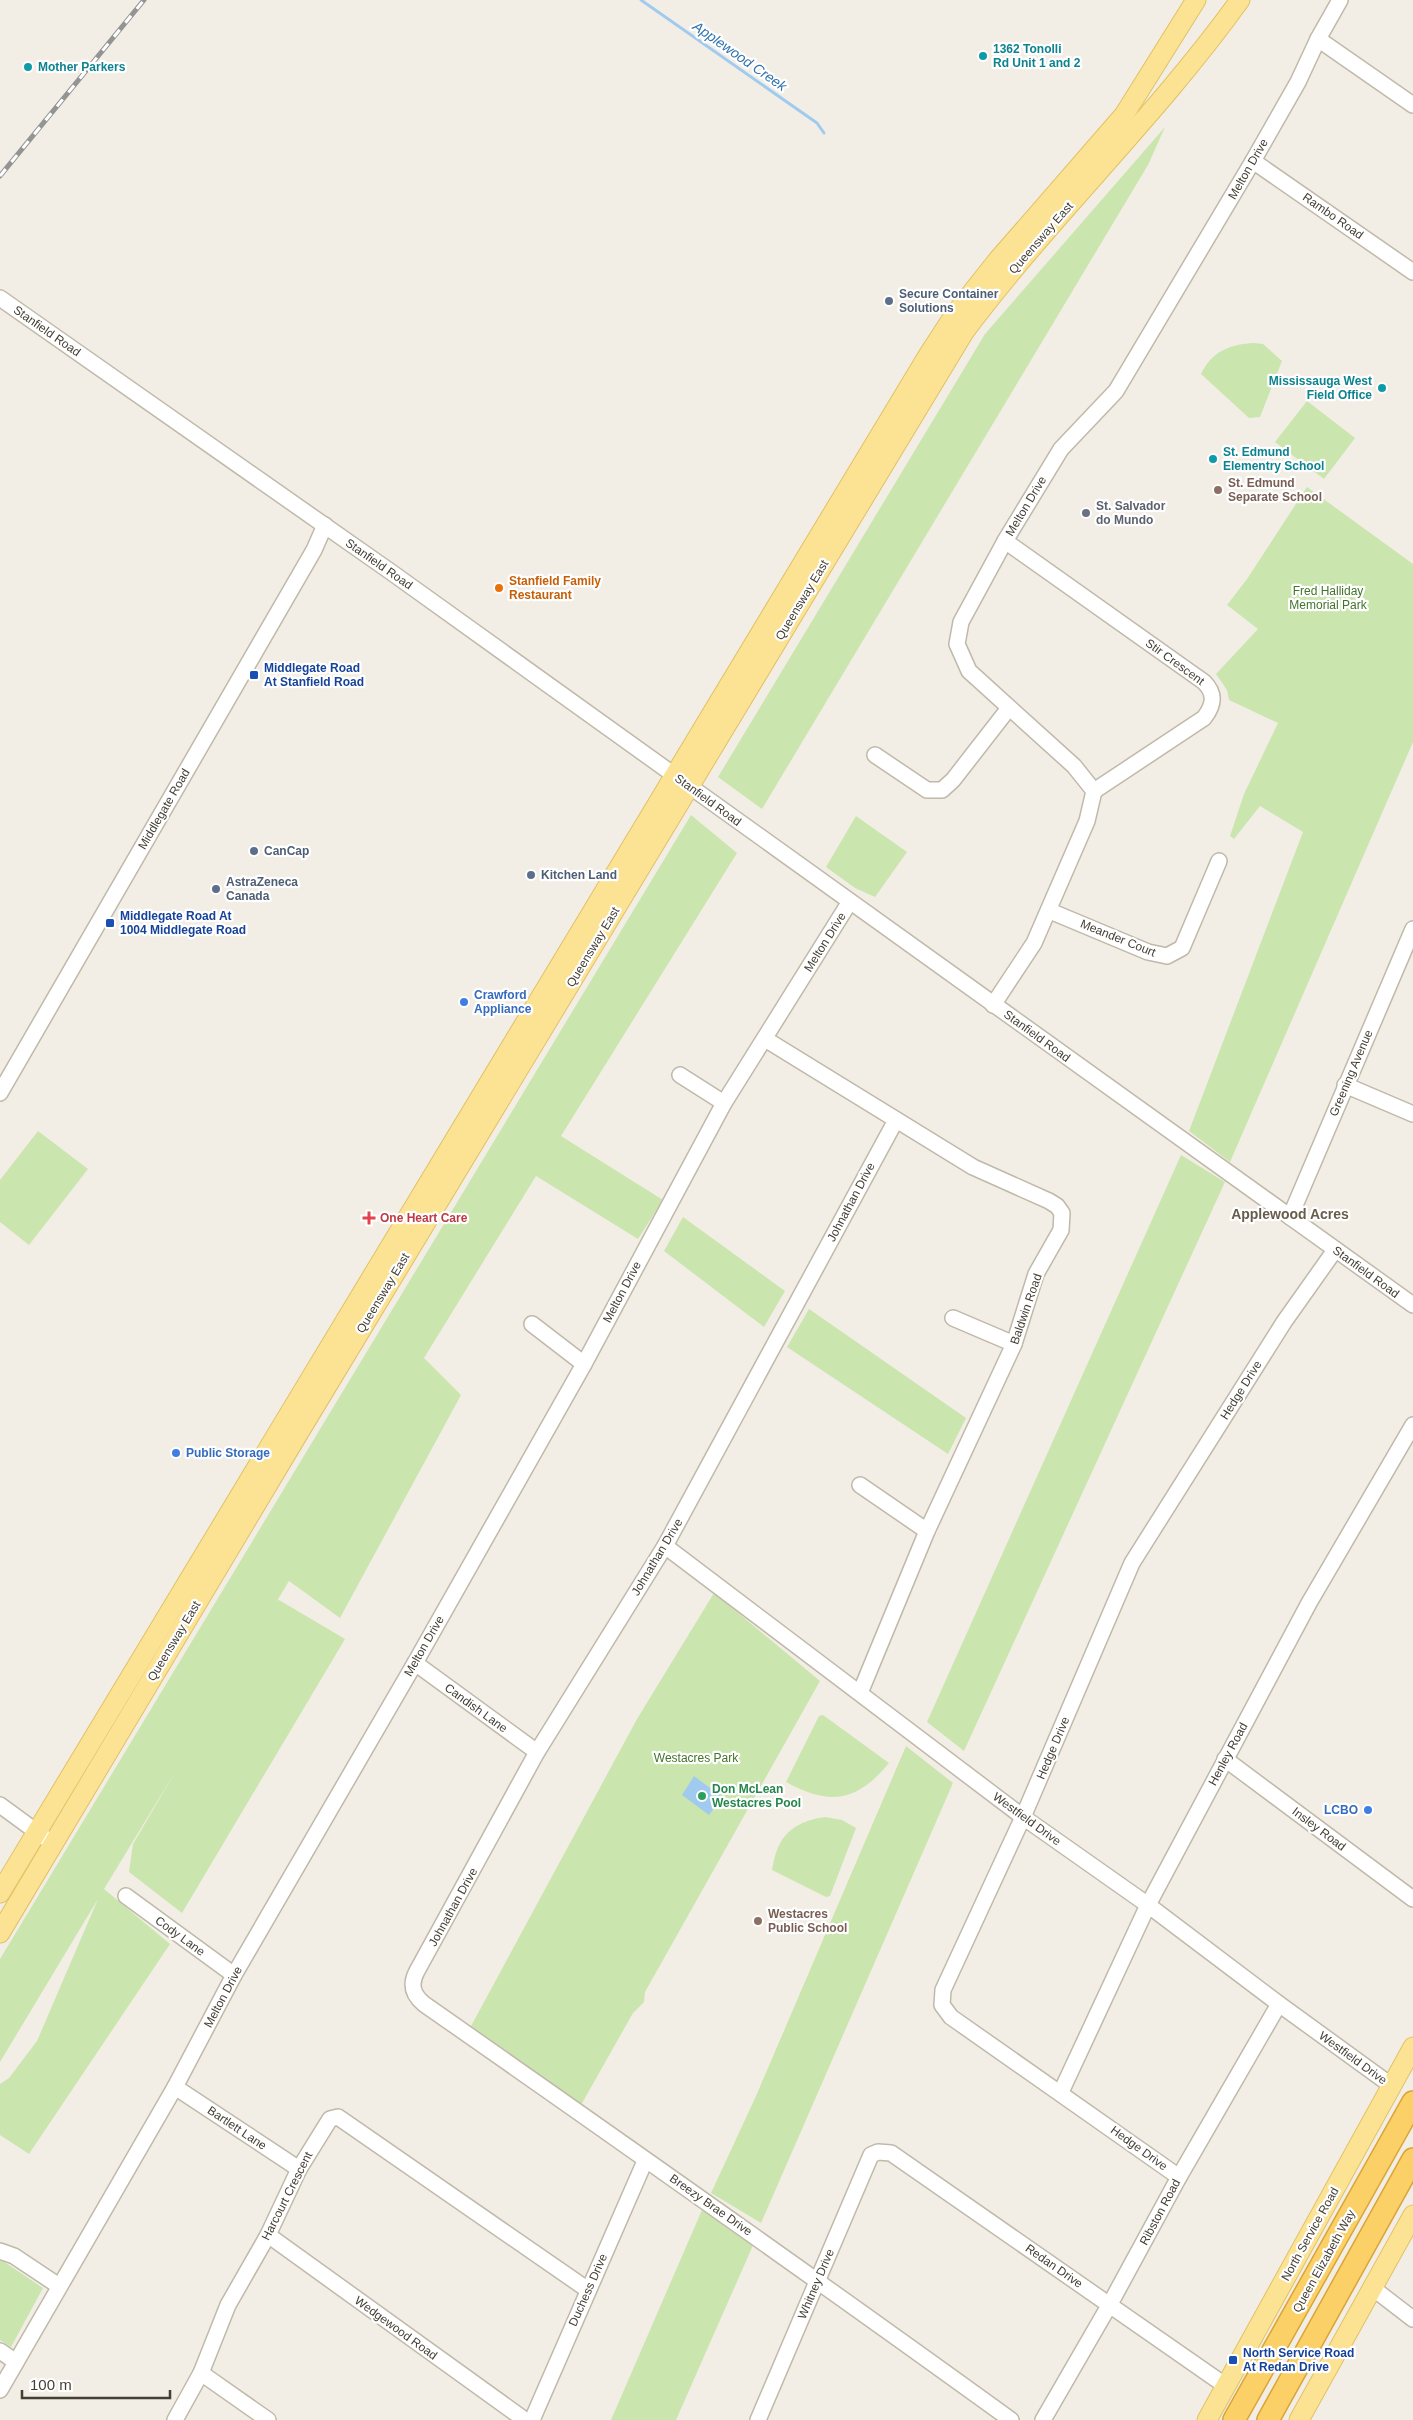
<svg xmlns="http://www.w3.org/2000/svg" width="1413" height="2420" font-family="Arial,sans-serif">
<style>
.green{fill:#cae6ae}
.water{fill:#a1cbee}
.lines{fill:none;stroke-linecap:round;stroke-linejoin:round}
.stream{stroke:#a1cbee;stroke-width:3}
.minor-casing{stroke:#c0b9aa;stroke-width:18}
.major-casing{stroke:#e1c164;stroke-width:21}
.highway-casing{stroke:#daa537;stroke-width:24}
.minor{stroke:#fff;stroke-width:15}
.major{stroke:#fce394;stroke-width:19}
.highway{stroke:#fbd067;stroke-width:21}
.rail-casing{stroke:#949494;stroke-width:5}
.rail{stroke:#fff;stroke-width:3;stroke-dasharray:9;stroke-linecap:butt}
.culture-dot{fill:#0f9aa8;stroke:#fff;stroke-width:2}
.service-dot{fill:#5c6f8a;stroke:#fff;stroke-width:2}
.education-dot{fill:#8d6e63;stroke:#fff;stroke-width:2}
.worship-dot{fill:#6b7280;stroke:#fff;stroke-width:2}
.food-dot{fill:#e8710a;stroke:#fff;stroke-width:2}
.transit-dot{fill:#1a4fb4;stroke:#fff;stroke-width:2}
.shop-dot{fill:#3f7fe0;stroke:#fff;stroke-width:2}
.health-dot{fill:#e0444e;stroke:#fff;stroke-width:2}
.leisure-dot{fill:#2e9e5b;stroke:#fff;stroke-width:2}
.labels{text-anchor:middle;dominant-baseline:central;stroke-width:4.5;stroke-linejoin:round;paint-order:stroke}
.culture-label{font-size:12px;font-weight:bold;fill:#0d838f;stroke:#fff;text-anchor:start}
.street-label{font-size:12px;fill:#443f34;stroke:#fff}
.service-label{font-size:12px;font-weight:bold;fill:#4e5e75;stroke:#fff;text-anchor:start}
.education-label{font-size:12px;font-weight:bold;fill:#785e54;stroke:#fff;text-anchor:start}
.worship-label{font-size:12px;font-weight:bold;fill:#5b616d;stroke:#fff;text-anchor:start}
.food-label{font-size:12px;font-weight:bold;fill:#c56008;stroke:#fff;text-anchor:start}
.park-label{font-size:12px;fill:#427429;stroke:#fff}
.transit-label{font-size:12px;font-weight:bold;fill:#164399;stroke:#fff;text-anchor:start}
.shop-label{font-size:12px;font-weight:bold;fill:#366cbe;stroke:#fff;text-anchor:start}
.health-label{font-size:12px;font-weight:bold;fill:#be3a42;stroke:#fff;text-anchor:start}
.leisure-label{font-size:12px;font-weight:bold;fill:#27864d;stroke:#fff;text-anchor:start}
.water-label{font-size:14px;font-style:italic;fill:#3073ad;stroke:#fff}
.neighbourhood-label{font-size:14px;font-weight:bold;fill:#665d4c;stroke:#fff}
</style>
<rect width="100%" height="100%" fill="#f2eee5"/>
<!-- green -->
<g class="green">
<path d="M 1165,127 L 1148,165 L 762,809 L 718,777 L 985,334 Z"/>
<path d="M 1254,343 L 1263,344 L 1282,361 L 1260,417 L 1249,418 L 1201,374 C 1211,352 1230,344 1254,343 Z"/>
<path d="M 1307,401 L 1355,438 L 1324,479 L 1275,442 Z"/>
<path d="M 1307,487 L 1413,564 L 1413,742 L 1230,1162 L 1189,1131 L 1303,832 L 1260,806 L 1234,839 L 1230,836 L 1244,794 L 1278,723 L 1229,700 L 1227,690 L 1216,674 L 1258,629 L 1227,605 L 1247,579 Z"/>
<path d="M 691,815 L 737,853 L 561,1136 L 663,1200 L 638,1239 L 536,1176 L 424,1358 L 461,1395 L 340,1618 L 289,1581 L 277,1601 L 279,1600 L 345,1639 L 182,1913 L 129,1872 L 133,1844 L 177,1769 L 104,1889 L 170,1944 L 29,2154 L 0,2135 L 0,2084 L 9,2078 L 37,2041 L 98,1899 L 0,2062 L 0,1959 Z"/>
<path d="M 856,816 L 907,852 L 875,897 L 855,888 L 826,867 Z"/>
<path d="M 38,1131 L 88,1169 L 29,1245 L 0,1222 L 0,1180 Z"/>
<path d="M 1181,1155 L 1225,1182 L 964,1751 L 927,1722 Z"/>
<path d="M 683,1217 L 785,1291 L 764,1327 L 664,1251 Z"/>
<path d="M 809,1309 L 966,1418 L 948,1454 L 787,1347 Z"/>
<path d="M 714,1593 L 820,1681 L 645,1992 L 644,2002 L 633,2013 L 581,2105 L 470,2028 L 637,1719 Z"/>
<path d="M 823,1715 L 889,1763 C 857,1802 830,1806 786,1782 L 819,1716 Z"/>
<path d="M 906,1746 L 953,1783 L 761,2223 L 711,2193 L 756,2096 Z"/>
<path d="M 825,1817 L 842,1820 L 856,1828 L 830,1896 L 826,1897 L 772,1870 C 777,1836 792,1822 825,1817 Z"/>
<path d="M 702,2210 L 754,2243 L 676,2420 L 611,2420 Z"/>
<path d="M 0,2259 L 43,2288 L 11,2347 L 0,2340 Z"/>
</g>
<!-- water -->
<path class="water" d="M 694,1776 L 722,1797 L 709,1815 L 682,1795 Z"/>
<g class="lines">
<!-- stream -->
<path class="stream" d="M 641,0 L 817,123 L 824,133"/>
<defs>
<g id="minor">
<path d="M 1318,39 L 1413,105"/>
<path d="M 1253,161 L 1413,272"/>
<path d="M 0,298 L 391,572 L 1413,1305"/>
<path d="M 1005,541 L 1204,682 C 1216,694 1214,705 1204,718 L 1094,791"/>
<path d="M 875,755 L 927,790 L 942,790 L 953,780 L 1009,708"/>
<path d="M 1050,911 L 1148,952 L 1167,956 L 1182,948 L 1219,861"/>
<path d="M 993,1005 L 1034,943 L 1087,821 L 1094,791 L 1074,766 L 969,671 L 957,644 L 961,622 L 1005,541 L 1061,449 L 1116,391 L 1253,161 L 1298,82 L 1318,39 L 1340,0"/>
<path d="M 765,1039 L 973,1167 L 1049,1201 L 1057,1206 L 1062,1213 L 1061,1230 L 1036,1274 L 1014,1344 L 927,1531 L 860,1693"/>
<path d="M 680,1075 L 724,1103"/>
<path d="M 1345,1085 L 1413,1114"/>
<path d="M 0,1093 L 314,550 L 325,525"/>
<path d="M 896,1120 L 665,1546 L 537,1752 L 417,1971 C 410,1984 412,1994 424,2004 C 620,2141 816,2279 1011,2420"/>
<path d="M 1290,1217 L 1413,929"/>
<path d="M 953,1318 L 1014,1344"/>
<path d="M 532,1324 L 584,1364"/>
<path d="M 860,1485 L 927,1531"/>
<path d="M 665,1546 L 1023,1817 L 1148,1905 L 1279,2004 L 1392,2086"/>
<path d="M 415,1663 L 537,1752"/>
<path d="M 1225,1759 L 1413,1899"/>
<path d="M 0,1805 L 45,1838"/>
<path d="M 126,1896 L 234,1975"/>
<path d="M 175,2087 L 299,2169"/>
<path d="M 1061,2092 L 1148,1905 L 1309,1603 L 1413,1425"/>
<path d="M 1179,2177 L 951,2017 L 942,2005 L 943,1990 L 1023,1817 L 1132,1563 L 1284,1322 L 1335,1250"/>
<path d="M 268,2235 L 525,2420"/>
<path d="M 0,2251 L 14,2256 L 59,2286"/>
<path d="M 1374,2289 L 1413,2319"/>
<path d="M 0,2351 L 16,2362"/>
<path d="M 201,2373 L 268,2420"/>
<path d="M 0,2390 L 175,2087 L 234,1975 L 415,1663 L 584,1364 L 724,1103 L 849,903"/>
<path d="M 175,2420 L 201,2373 L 228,2305 L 268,2235 L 299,2169 L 330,2119 L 338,2117 L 588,2290"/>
<path d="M 532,2420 L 645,2161"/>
<path d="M 758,2420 L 871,2155 L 878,2152 L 891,2153 L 1226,2386"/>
<path d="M 1043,2420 L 1110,2304 L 1179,2177 L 1279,2004"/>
</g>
<g id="major">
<path d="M 0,1893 L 929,354 L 955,314 L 997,261 L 1124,115 L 1196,0"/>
<path d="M 0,1933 L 298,1434 L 964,332 C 1050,217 1156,117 1240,0"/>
<path d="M 1207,2420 L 1413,2047"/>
<path d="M 1299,2420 L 1413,2215"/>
</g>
<g id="highway">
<path d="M 1234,2420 L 1413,2102"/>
<path d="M 1268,2420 L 1413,2159"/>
</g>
</defs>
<!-- minor casing -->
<use href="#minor" class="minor-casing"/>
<!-- major casing -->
<use href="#major" class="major-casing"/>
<!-- highway casing -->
<use href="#highway" class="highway-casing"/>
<!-- minor -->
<use href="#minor" class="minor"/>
<!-- major -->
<use href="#major" class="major"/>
<!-- highway -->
<use href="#highway" class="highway"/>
<defs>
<path id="rail" d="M 0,176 L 144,0"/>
</defs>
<!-- rail casing -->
<use href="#rail" class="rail-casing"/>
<!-- rail -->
<use href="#rail" class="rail"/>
</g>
<!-- markers -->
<g class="culture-dot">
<circle cx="983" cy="56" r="5"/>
<circle cx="28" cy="67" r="5"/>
<circle cx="1382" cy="388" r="5"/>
<circle cx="1213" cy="459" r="5"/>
</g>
<g class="service-dot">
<circle cx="889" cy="301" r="5"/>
<circle cx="254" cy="851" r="5"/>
<circle cx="531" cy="875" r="5"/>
<circle cx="216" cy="889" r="5"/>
</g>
<g class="education-dot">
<circle cx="1218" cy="490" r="5"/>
<circle cx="758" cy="1921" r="5"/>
</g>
<circle class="worship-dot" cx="1086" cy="513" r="5"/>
<circle class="food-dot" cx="499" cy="588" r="5"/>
<g class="transit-dot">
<rect x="249" y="670" width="10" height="10" rx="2.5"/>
<rect x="105" y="918" width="10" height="10" rx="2.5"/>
<rect x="1228" y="2355" width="10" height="10" rx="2.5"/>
</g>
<g class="shop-dot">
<circle cx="464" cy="1002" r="5"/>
<circle cx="176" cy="1453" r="5"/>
<circle cx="1368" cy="1810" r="5"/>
</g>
<path class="health-dot" d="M366.5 1210.5h5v5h5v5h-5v5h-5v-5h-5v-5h5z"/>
<circle class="leisure-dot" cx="702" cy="1796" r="5"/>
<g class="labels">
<!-- culture labels -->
<g class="culture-label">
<text x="993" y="49">1362 Tonolli<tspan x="993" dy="14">Rd Unit 1 and 2</tspan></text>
<text x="38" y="67">Mother Parkers</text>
<text x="1372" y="381" text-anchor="end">Mississauga West<tspan x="1372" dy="14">Field Office</tspan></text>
<text x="1223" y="452">St. Edmund<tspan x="1223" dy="14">Elementry School</tspan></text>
</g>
<!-- street labels -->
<g class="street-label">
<text transform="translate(1248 169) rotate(-60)">Melton Drive</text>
<text transform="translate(1333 216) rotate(35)">Rambo Road</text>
<text transform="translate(1041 238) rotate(-49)">Queensway East</text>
<text transform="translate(47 331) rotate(35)">Stanfield Road</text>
<text transform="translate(1026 506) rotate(-59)">Melton Drive</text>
<text transform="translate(379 564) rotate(35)">Stanfield Road</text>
<text transform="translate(802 600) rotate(-59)">Queensway East</text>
<text transform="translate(1175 662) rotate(36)">Stir Crescent</text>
<text transform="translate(708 800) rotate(36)">Stanfield Road</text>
<text transform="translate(164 809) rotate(-60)">Middlegate Road</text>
<text transform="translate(1118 938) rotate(22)">Meander Court</text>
<text transform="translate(825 942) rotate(-58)">Melton Drive</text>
<text transform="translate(593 947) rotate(-59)">Queensway East</text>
<text transform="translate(1037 1036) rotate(36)">Stanfield Road</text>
<text transform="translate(1351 1073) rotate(-67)">Greening Avenue</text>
<text transform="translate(851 1202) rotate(-62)">Johnathan Drive</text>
<text transform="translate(1366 1272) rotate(36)">Stanfield Road</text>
<text transform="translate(622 1292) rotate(-62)">Melton Drive</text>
<text transform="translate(383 1293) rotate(-59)">Queensway East</text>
<text transform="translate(1026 1309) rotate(-71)">Baldwin Road</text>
<text transform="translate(1241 1390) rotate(-58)">Hedge Drive</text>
<text transform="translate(657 1557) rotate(-59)">Johnathan Drive</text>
<text transform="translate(174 1641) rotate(-59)">Queensway East</text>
<text transform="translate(424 1646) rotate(-60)">Melton Drive</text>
<text transform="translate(476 1708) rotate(36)">Candish Lane</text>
<text transform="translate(1053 1748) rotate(-67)">Hedge Drive</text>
<text transform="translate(1228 1754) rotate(-62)">Henley Road</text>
<text transform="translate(1027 1819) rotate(36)">Westfield Drive</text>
<text transform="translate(1319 1829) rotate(37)">Insley Road</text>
<text transform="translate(453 1907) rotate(-61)">Johnathan Drive</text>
<text transform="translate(180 1936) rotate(36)">Cody Lane</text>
<text transform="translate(223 1997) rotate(-62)">Melton Drive</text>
<text transform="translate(1353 2058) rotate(36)">Westfield Drive</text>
<text transform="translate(237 2128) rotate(34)">Bartlett Lane</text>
<text transform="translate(1139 2148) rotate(36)">Hedge Drive</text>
<text transform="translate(287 2196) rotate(-63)">Harcourt Crescent</text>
<text transform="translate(711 2205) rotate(35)">Breezy Brae Drive</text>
<text transform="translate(1160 2212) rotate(-62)">Ribston Road</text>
<text transform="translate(1310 2234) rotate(-61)">North Service Road</text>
<text transform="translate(1324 2261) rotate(-61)">Queen Elizabeth Way</text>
<text transform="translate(1054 2266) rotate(35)">Redan Drive</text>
<text transform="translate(816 2284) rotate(-67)">Whitney Drive</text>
<text transform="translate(588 2290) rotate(-66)">Duchess Drive</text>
<text transform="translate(396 2328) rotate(36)">Wedgewood Road</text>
</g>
<!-- service labels -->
<g class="service-label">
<text x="899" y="294">Secure Container<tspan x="899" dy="14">Solutions</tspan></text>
<text x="264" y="851">CanCap</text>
<text x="541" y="875">Kitchen Land</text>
<text x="226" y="882">AstraZeneca<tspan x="226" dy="14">Canada</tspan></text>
</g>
<!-- education labels -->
<g class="education-label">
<text x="1228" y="483">St. Edmund<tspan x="1228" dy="14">Separate School</tspan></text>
<text x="768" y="1914">Westacres<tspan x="768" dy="14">Public School</tspan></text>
</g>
<!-- worship labels -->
<g class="worship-label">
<text x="1096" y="506">St. Salvador<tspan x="1096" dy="14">do Mundo</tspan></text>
</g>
<!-- food labels -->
<g class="food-label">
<text x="509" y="581">Stanfield Family<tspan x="509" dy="14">Restaurant</tspan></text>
</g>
<!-- park labels -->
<g class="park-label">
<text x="1328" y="591">Fred Halliday<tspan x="1328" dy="14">Memorial Park</tspan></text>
<text x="696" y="1758">Westacres Park</text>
</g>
<!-- transit labels -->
<g class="transit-label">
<text x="264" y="668">Middlegate Road<tspan x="264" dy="14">At Stanfield Road</tspan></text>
<text x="120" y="916">Middlegate Road At<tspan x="120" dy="14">1004 Middlegate Road</tspan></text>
<text x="1243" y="2353">North Service Road<tspan x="1243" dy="14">At Redan Drive</tspan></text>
</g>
<!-- shop labels -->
<g class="shop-label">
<text x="474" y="995">Crawford<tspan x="474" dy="14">Appliance</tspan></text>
<text x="186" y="1453">Public Storage</text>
<text x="1358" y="1810" text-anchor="end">LCBO</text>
</g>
<!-- health labels -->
<g class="health-label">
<text x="380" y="1218">One Heart Care</text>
</g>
<!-- leisure labels -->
<g class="leisure-label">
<text x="712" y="1789">Don McLean<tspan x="712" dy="14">Westacres Pool</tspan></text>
</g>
<!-- water labels -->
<g class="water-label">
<text transform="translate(740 56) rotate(35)">Applewood Creek</text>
</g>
<!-- neighbourhood labels -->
<g class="neighbourhood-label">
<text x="1290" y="1214">Applewood Acres</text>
</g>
</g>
<!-- scale -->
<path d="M22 2390v8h148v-8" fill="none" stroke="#443f34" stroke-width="2.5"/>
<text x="30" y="2390" font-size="15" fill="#443f34" stroke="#ffffff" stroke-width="4" paint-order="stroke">100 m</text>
</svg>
